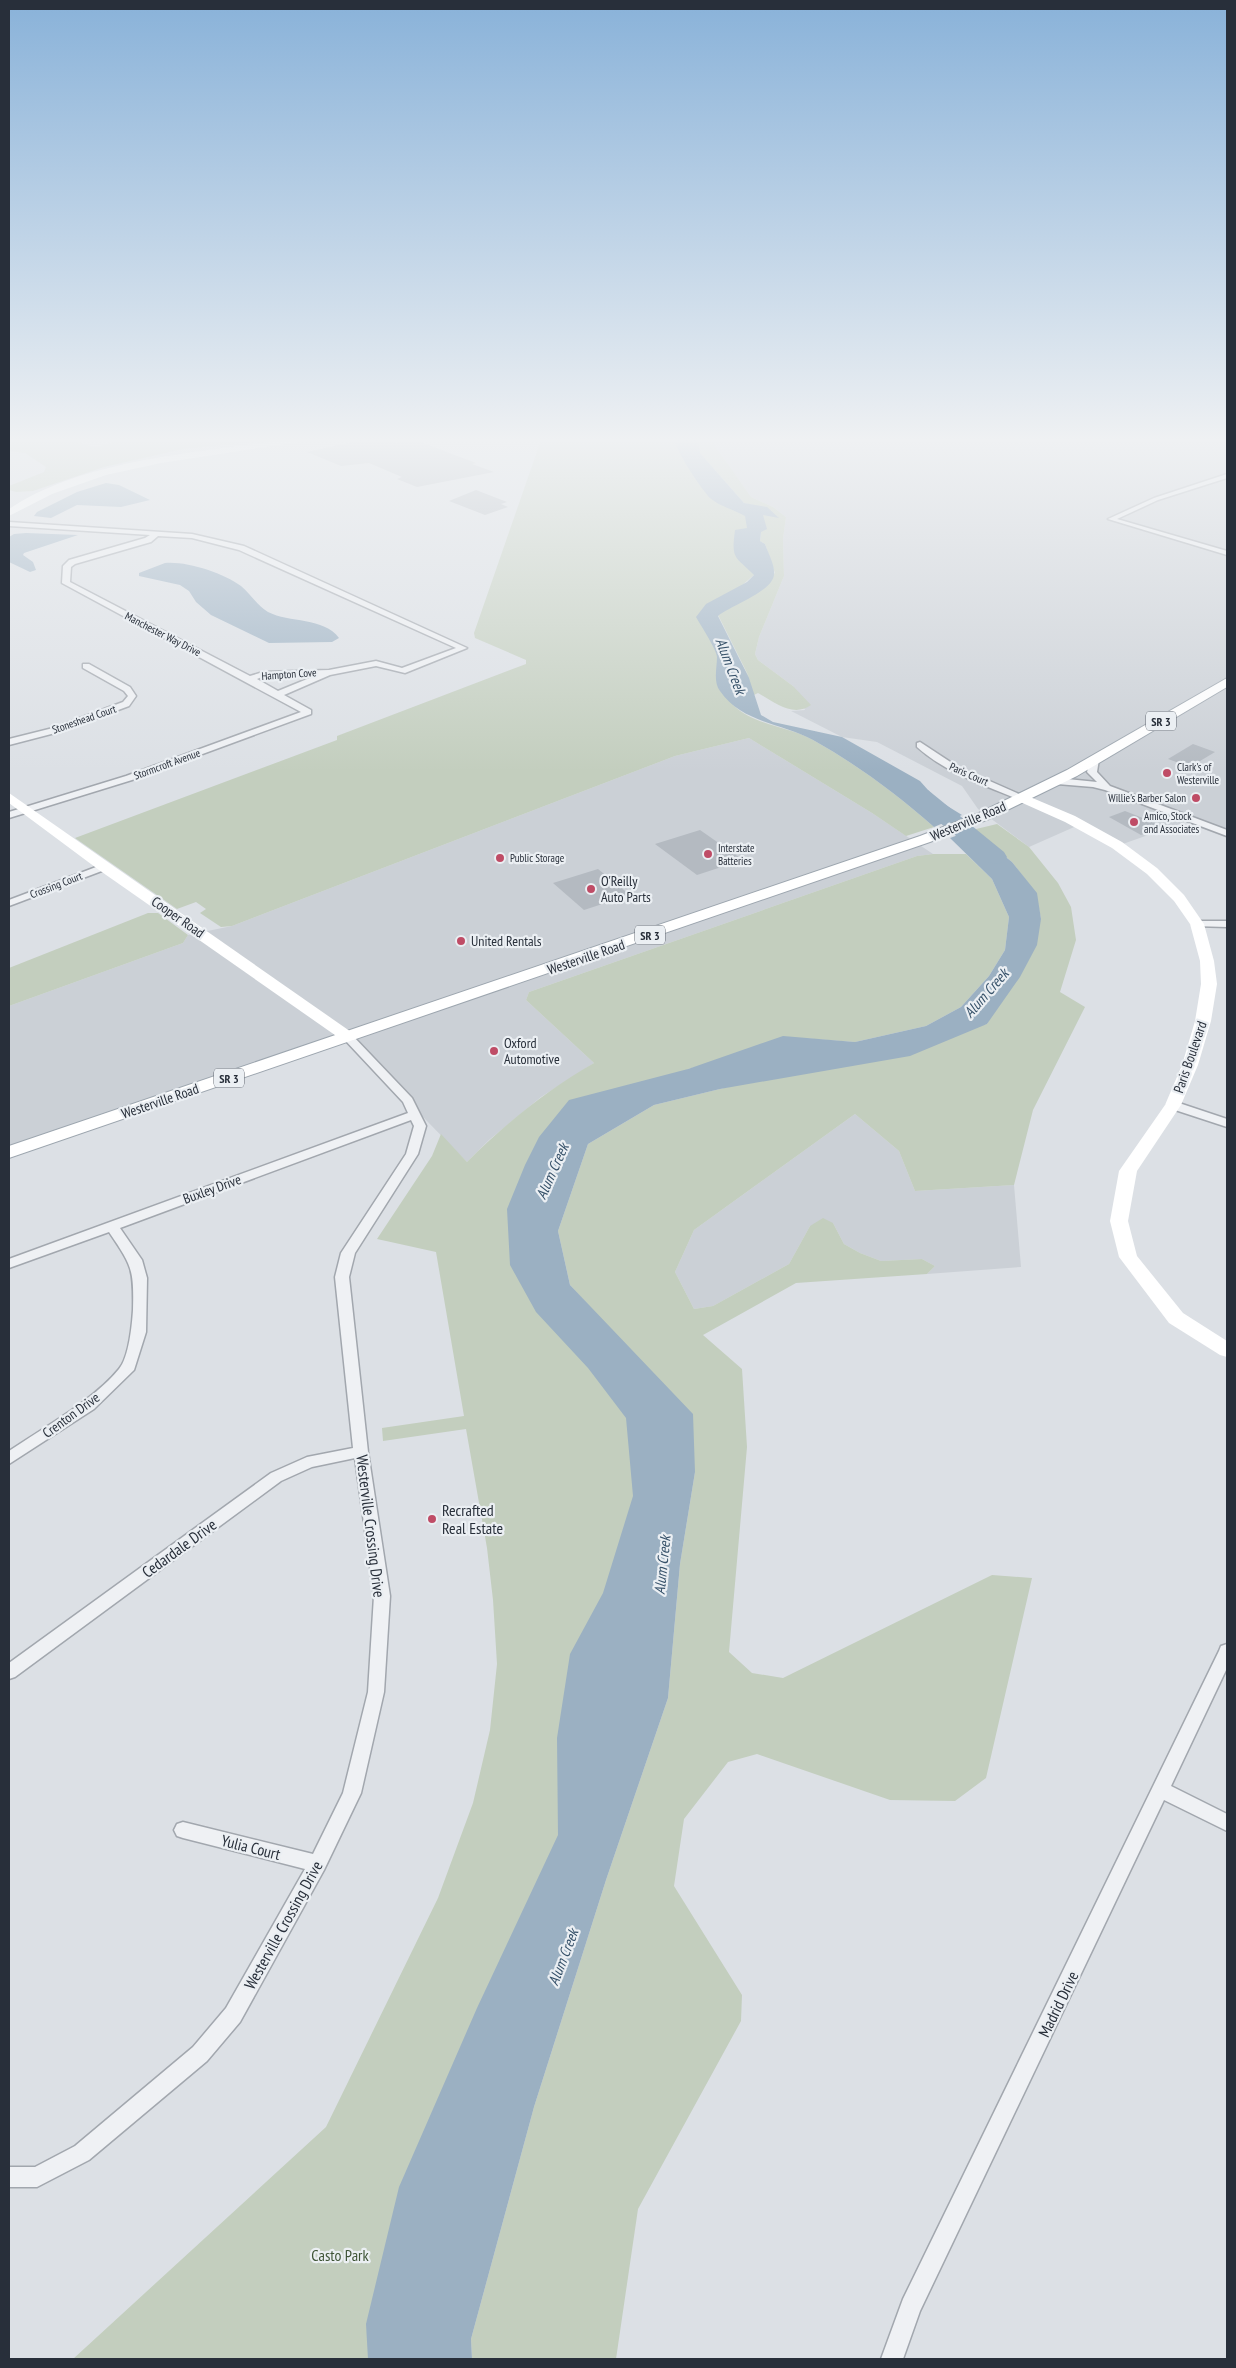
<svg xmlns="http://www.w3.org/2000/svg" width="1236" height="2368" font-family="'PT Sans Narrow',sans-serif">
<style>
.built{fill:#cbd0d6}
.green{fill:#c3cebe}
.water{fill:#9bb0c2}
.lines{fill:none;stroke-linecap:round;stroke-linejoin:round}
.river{fill:#9bb0c2;fill-rule:evenodd}
.building{fill:#b4bac1}
.street-casing{stroke:#a2a7ae;stroke-width:3}
.primary-casing{stroke:#9da6af;stroke-width:2}
.street{fill:#eff1f4;fill-rule:evenodd}
.secondary{fill:#fff;fill-rule:evenodd}
.primary{fill:#fff;fill-rule:evenodd}
.poi-dot{fill:#bf4c66;stroke:#ebeff3;stroke-width:2}
.labels{text-anchor:middle;dominant-baseline:central;stroke-width:4.5;stroke-linejoin:round;paint-order:stroke}
.far-street-label{font-size:11px;fill:#282f3a;stroke:#ebeff3}
.far-poi-label{font-size:11px;fill:#282f3a;stroke:#ebeff3;text-anchor:start}
.shield{fill:#ebeff3;stroke:#626972;stroke-width:1}
.shield-label{font-size:12px;font-weight:bold;fill:#282f3a}
.street-label{font-size:14px;fill:#282f3a;stroke:#ebeff3}
.poi-label{font-size:14px;fill:#282f3a;stroke:#ebeff3;text-anchor:start}
.water-label{font-size:15px;font-style:italic;fill:#365169;stroke:#ebeff3}
.near-poi-label{font-size:16px;fill:#282f3a;stroke:#ebeff3;text-anchor:start}
.near-street-label{font-size:16px;fill:#282f3a;stroke:#ebeff3}
.near-park-label{font-size:16px;fill:#3e5436;stroke:#ebeff3}
</style>
<rect width="100%" height="100%" fill="#dce0e5"/>
<!-- built -->
<g class="built">
<path d="M 711,440 L 1227,440 L 1227,838 L 1185,822 L 1120,845 L 1081,824 L 1029,847 L 978,809 L 962,786 L 877,742 L 842,737 L 791,711 L 805,710 L 793,686 L 758,660 L 755,654 L 759,637 L 784,576 L 783,539 L 786,517 L 773,507 L 751,497 Z"/>
<path d="M 749,738 L 872,813 L 933,854 L 917,856 L 529,992 L 526,1000 L 594,1063 L 541,1097 L 489,1140 L 467,1162 L 346,1038 L 9,1154 L 9,1006 L 183,943 L 188,935 L 232,926 L 675,756 Z"/>
<path d="M 855,1114 L 899,1151 L 915,1191 L 1014,1185 L 1021,1267 L 927,1274 L 935,1266 L 922,1259 L 881,1261 L 860,1253 L 844,1244 L 833,1223 L 810,1226 L 789,1264 L 713,1306 L 694,1309 L 675,1272 L 694,1230 Z"/>
</g>
<!-- green -->
<g class="green">
<path d="M 9,440 C 28,440 49,438 68,440 C 91,444 92,452 117,440 L 275,440 L 183,449 L 104,467 L 33,491 L 16,492 L 9,490 L 9,486 L 44,472 L 46,467 L 25,453 L 9,451 Z"/>
<path d="M 541,440 L 686,440 L 741,502 L 754,529 L 754,575 L 711,612 L 749,677 L 718,615 L 775,573 L 765,544 L 760,541 L 763,515 L 765,514 L 753,505 L 744,503 L 700,453 L 699,440 L 711,440 L 751,497 L 773,507 L 786,517 L 783,539 L 784,576 L 759,637 L 755,654 L 758,660 L 793,686 L 811,705 C 793,718 774,702 758,693 L 733,705 C 755,726 788,726 813,740 C 856,764 897,794 934,827 L 906,836 L 872,813 L 749,738 L 675,756 L 232,926 L 221,927 L 200,913 L 206,909 L 196,902 L 177,909 L 75,838 L 337,740 L 337,736 L 526,664 L 526,660 L 475,638 L 474,633 Z"/>
<path d="M 997,824 L 1029,847 L 1058,883 L 1071,907 L 1076,940 L 1060,992 L 1085,1007 L 1033,1110 L 1014,1185 L 915,1191 L 899,1151 L 855,1114 L 694,1230 L 675,1272 L 694,1309 L 713,1306 L 789,1264 L 810,1226 L 823,1218 L 833,1223 L 844,1244 L 860,1253 L 881,1261 L 922,1259 L 935,1266 L 927,1274 L 796,1283 L 703,1335 L 742,1369 L 747,1447 L 729,1652 L 752,1673 L 783,1678 L 992,1575 L 1032,1578 L 986,1778 L 955,1801 L 890,1800 L 757,1754 L 728,1762 L 684,1819 L 674,1886 L 742,1995 L 741,2021 L 638,2209 L 616,2359 L 472,2359 L 471,2339 L 534,2107 L 606,1880 L 668,1698 L 680,1564 L 695,1472 L 624,1344 L 570,1285 L 558,1231 L 588,1144 L 654,1105 L 987,1024 L 1041,919 L 1036,893 L 1012,862 L 972,830 Z"/>
<path d="M 933,854 L 966,854 L 992,879 L 1009,917 L 1005,950 L 989,976 L 961,1007 L 926,1026 L 855,1042 L 801,1038 L 688,1069 L 538,1176 L 568,1304 L 660,1384 L 596,1796 L 431,2359 L 73,2359 L 326,2127 L 438,1898 L 473,1803 L 490,1730 L 497,1664 L 493,1600 L 487,1548 L 466,1429 L 383,1441 L 382,1428 L 464,1416 L 436,1252 L 377,1239 L 432,1156 L 441,1134 L 467,1162 C 506,1123 547,1090 594,1063 L 526,1000 L 529,992 L 917,856 Z"/>
<path d="M 148,913 L 158,913 L 188,935 L 183,943 L 9,1006 L 9,968 Z"/>
</g>
<!-- water -->
<g class="water">
<path d="M 675,440 L 699,440 L 700,453 L 744,503 L 767,507 L 779,518 L 763,515 L 767,529 L 761,532 L 760,541 L 765,544 C 768,553 775,565 774,574 C 774,591 730,606 718,616 L 749,678 L 761,715 L 773,722 L 842,737 L 920,781 L 936,799 L 962,815 L 934,827 C 897,794 856,764 813,740 C 782,723 742,723 720,691 C 713,682 717,668 717,657 C 717,650 701,626 696,617 L 706,604 L 747,582 L 754,575 C 735,556 731,560 735,530 L 747,528 L 745,516 C 735,510 719,506 710,498 C 702,490 675,450 675,440 Z"/>
<path d="M 106,483 L 119,485 L 150,500 L 121,507 L 77,505 L 51,518 L 34,516 L 37,512 L 77,492 Z"/>
<path d="M 26,533 L 78,535 L 24,553 L 23,555 L 33,562 L 36,570 L 30,572 L 9,562 L 9,537 L 14,534 Z"/>
<path d="M 165,563 C 187,561 223,573 241,586 C 251,594 257,606 268,612 C 289,623 324,617 339,638 L 332,642 L 269,643 L 211,615 L 196,602 L 189,591 L 180,585 L 139,576 L 139,573 Z"/>
<path d="M 972,830 L 1012,862 L 1037,893 L 1041,919 L 1037,945 L 1020,977 L 987,1024 L 910,1056 L 720,1089 L 654,1105 L 588,1144 L 558,1231 L 570,1285 L 693,1414 L 695,1472 L 680,1564 L 668,1698 L 606,1880 L 534,2107 L 471,2339 L 472,2359 L 368,2359 L 366,2324 L 399,2187 L 477,2008 L 558,1835 L 557,1738 L 570,1654 L 603,1593 L 633,1496 L 626,1418 L 588,1368 L 536,1312 L 510,1265 L 507,1209 L 525,1165 L 539,1137 L 569,1100 L 688,1069 L 783,1036 L 855,1042 L 926,1026 L 961,1007 L 989,976 L 1005,950 L 1009,917 L 992,879 L 950,838 Z"/>
</g>
<g class="lines">
<!-- river -->
<path class="river" d="M 920,789 L 928,790 L 1004,852 L 1007,857 L 1004,862 L 996,864 L 988,862 L 912,800 L 909,795 L 912,790 Z"/>
</g>
<!-- building -->
<g class="building">
<path d="M 361,440 L 384,440 L 395,443 L 415,440 L 476,463 L 472,464 L 494,472 L 417,487 L 397,479 L 402,477 L 369,463 L 341,466 L 307,452 Z"/>
<path d="M 476,490 L 507,502 L 501,504 L 508,507 L 485,515 L 449,501 Z"/>
<path d="M 1193,744 L 1215,752 L 1190,767 L 1168,759 Z"/>
<path d="M 1125,811 L 1163,826 L 1141,835 L 1109,817 Z"/>
<path d="M 700,830 L 743,860 L 697,875 L 655,844 Z"/>
<path d="M 598,869 L 630,895 L 584,910 L 553,883 Z"/>
</g>
<g class="lines">
<defs>
<g id="street">
<path d="M 1227,474 L 1227,478 L 1158,500 L 1117,519 L 1227,551 L 1227,555 L 1108,519 L 1154,498 Z"/>
<path d="M 9,522 L 192,534 L 244,546 L 467,648 L 405,673 L 376,666 L 330,675 L 284,695 L 311,710 L 311,714 L 132,780 L 9,818 L 9,812 L 126,776 L 301,712 L 62,583 L 63,566 L 69,560 L 145,538 L 150,535 L 9,526 ZM 158,536 L 192,538 L 239,550 L 456,648 L 402,668 L 376,661 L 329,670 L 263,672 L 250,676 L 70,582 L 71,567 L 75,564 L 151,542 ZM 317,675 L 278,691 L 257,679 L 264,676 Z"/>
<path d="M 83,664 L 89,664 L 130,687 L 136,696 L 129,706 L 59,732 L 9,745 L 9,739 L 53,728 L 123,702 L 128,696 L 124,691 L 83,668 Z"/>
<path d="M 920,742 L 958,767 L 1028,798 L 1026,800 L 1020,800 C 984,785 946,773 917,747 L 917,743 Z"/>
<path d="M 1095,756 L 1099,759 L 1097,772 L 1110,786 L 1227,830 L 1227,836 L 1105,790 L 1093,787 L 1057,784 L 1052,781 L 1057,778 L 1097,782 L 1087,772 L 1091,759 Z"/>
<path d="M 104,864 L 109,867 L 107,869 L 9,906 L 9,900 Z"/>
<path d="M 1197,921 L 1227,921 L 1227,927 L 1193,926 L 1192,924 Z"/>
<path d="M 348,1034 L 352,1035 L 412,1098 L 426,1126 L 418,1154 L 355,1253 L 349,1277 L 368,1452 L 390,1596 L 384,1692 L 361,1793 L 324,1870 L 240,2022 L 207,2061 L 89,2160 L 37,2187 L 9,2187 L 9,2167 L 35,2167 L 75,2146 L 193,2047 L 226,2008 L 305,1869 L 183,1838 L 177,1836 L 174,1830 L 177,1824 L 183,1822 L 313,1854 L 343,1793 L 368,1692 L 374,1596 L 355,1458 L 312,1467 L 281,1481 L 15,1677 L 9,1679 L 9,1663 L 271,1473 L 307,1457 L 353,1448 L 335,1277 L 341,1253 L 406,1154 L 414,1126 L 411,1120 L 120,1228 L 142,1260 L 147,1278 L 146,1332 L 134,1370 L 94,1409 L 9,1464 L 9,1451 C 43,1428 94,1400 119,1369 C 129,1357 132,1325 133,1310 C 134,1269 132,1266 109,1232 L 9,1268 L 9,1259 L 408,1113 L 403,1102 L 344,1039 L 342,1037 Z"/>
<path d="M 1173,1101 L 1227,1119 L 1227,1127 L 1169,1108 L 1167,1105 Z"/>
<path d="M 1227,1644 L 1227,1668 L 1171,1786 L 1227,1814 L 1227,1831 L 1164,1800 L 920,2311 L 903,2359 L 881,2359 L 903,2299 L 1219,1651 L 1221,1646 Z"/>
</g>
<path id="primary" d="M 1227,678 L 1227,687 L 1077,776 L 989,819 L 930,842 L 9,1158 L 9,1146 L 920,836 L 979,813 L 1067,770 Z"/>
</defs>
<!-- street casing -->
<use href="#street" class="street-casing"/>
<!-- primary casing -->
<use href="#primary" class="primary-casing"/>
<!-- street -->
<use href="#street" class="street"/>
<!-- secondary -->
<g class="secondary">
<path d="M 284,440 L 311,440 L 161,463 L 106,475 L 52,494 L 9,516 L 9,509 C 81,460 198,452 284,440 Z"/>
<path d="M 9,793 L 354,1034 L 356,1037 L 354,1040 L 342,1040 L 99,870 L 9,803 Z"/>
<path d="M 1023,794 L 1075,816 L 1122,842 L 1157,868 L 1184,895 L 1204,924 L 1214,961 L 1217,984 L 1211,1021 L 1198,1065 L 1181,1105 L 1137,1171 L 1128,1221 L 1137,1256 L 1183,1313 L 1227,1341 L 1227,1357 L 1220,1355 L 1169,1323 L 1119,1257 L 1110,1221 L 1119,1171 L 1165,1105 L 1182,1065 L 1195,1021 L 1201,984 L 1200,961 L 1190,924 L 1174,901 L 1147,874 L 1112,848 L 1065,822 L 1018,801 L 1017,798 Z"/>
</g>
<!-- primary -->
<use href="#primary" class="primary"/>
</g>
<!-- sky -->
<linearGradient id="sky" x2="0" y2="1"><stop stop-color="#89b2d9"/><stop offset="0.57" stop-color="#eff1f3"/><stop offset="1" stop-color="#eff1f3" stop-opacity="0"/></linearGradient>
<rect width="1236" height="772" fill="url(#sky)"/>
<!-- markers -->
<g class="poi-dot">
<circle cx="1167" cy="773" r="5"/>
<circle cx="1196" cy="798" r="5"/>
<circle cx="1134" cy="822" r="5"/>
<circle cx="708" cy="854" r="5"/>
<circle cx="500" cy="858" r="5"/>
<circle cx="591" cy="889" r="5"/>
<circle cx="461" cy="941" r="5"/>
<circle cx="494" cy="1051" r="5"/>
<circle cx="432" cy="1519" r="5"/>
</g>
<g class="labels">
<!-- far-street labels -->
<g class="far-street-label">
<text transform="translate(163 634) rotate(27)">Manchester Way Drive</text>
<text transform="translate(289 674) rotate(-4)">Hampton Cove</text>
<text transform="translate(84 719) rotate(-19)">Stoneshead Court</text>
<text transform="translate(167 764) rotate(-20)">Stormcroft Avenue</text>
<text transform="translate(969 774) rotate(24)">Paris Court</text>
<text transform="translate(56 885) rotate(-21)">Crossing Court</text>
</g>
<!-- far-poi labels -->
<g class="far-poi-label">
<text x="1177" y="767">Clark's of<tspan x="1177" dy="13">Westerville</tspan></text>
<text x="1186" y="798" text-anchor="end">Willie's Barber Salon</text>
<text x="1144" y="816">Amico, Stock<tspan x="1144" dy="13">and Associates</tspan></text>
<text x="718" y="848">Interstate<tspan x="718" dy="13">Batteries</tspan></text>
<text x="510" y="858">Public Storage</text>
</g>
<!-- shield labels -->
<g class="shield">
<rect x="1146" y="711.5" width="30" height="19" rx="4"/>
<rect x="635" y="925.5" width="30" height="19" rx="4"/>
<rect x="214" y="1068.5" width="30" height="19" rx="4"/>
</g>
<g class="shield-label">
<text x="1161" y="721">SR 3</text>
<text x="650" y="935">SR 3</text>
<text x="229" y="1078">SR 3</text>
</g>
<!-- street labels -->
<g class="street-label">
<text transform="translate(968 821) rotate(-23)">Westerville Road</text>
<text transform="translate(178 917) rotate(35)">Cooper Road</text>
<text transform="translate(586 957) rotate(-19)">Westerville Road</text>
<text transform="translate(1190 1057) rotate(-71)">Paris Boulevard</text>
<text transform="translate(160 1101) rotate(-19)">Westerville Road</text>
<text transform="translate(212 1189) rotate(-20)">Buxley Drive</text>
<text transform="translate(71 1415) rotate(-36)">Crenton Drive</text>
</g>
<!-- poi labels -->
<g class="poi-label">
<text x="601" y="881">O'Reilly<tspan x="601" dy="16">Auto Parts</tspan></text>
<text x="471" y="941">United Rentals</text>
<text x="504" y="1043">Oxford<tspan x="504" dy="16">Automotive</tspan></text>
</g>
<!-- water labels -->
<g class="water-label">
<text transform="translate(731 666) rotate(69)">Alum Creek</text>
<text transform="translate(986 993) rotate(-49)">Alum Creek</text>
<text transform="translate(552 1171) rotate(-66)">Alum Creek</text>
<text transform="translate(662 1565) rotate(-84)">Alum Creek</text>
<text transform="translate(563 1957) rotate(-69)">Alum Creek</text>
</g>
<!-- near-poi labels -->
<g class="near-poi-label">
<text x="442" y="1510">Recrafted<tspan x="442" dy="18">Real Estate</tspan></text>
</g>
<!-- near-street labels -->
<g class="near-street-label">
<text transform="translate(371 1526) rotate(83)">Westerville Crossing Drive</text>
<text transform="translate(179 1548) rotate(-36)">Cedardale Drive</text>
<text transform="translate(251 1847) rotate(14)">Yulia Court</text>
<text transform="translate(283 1925) rotate(-61)">Westerville Crossing Drive</text>
<text transform="translate(1058 2004) rotate(-64)">Madrid Drive</text>
</g>
<!-- near-park labels -->
<g class="near-park-label">
<text x="340" y="2255">Casto Park</text>
</g>
</g>
<!-- border -->
<rect width="1236" height="2368" fill="none" stroke="#282f3a" stroke-width="20"/>
</svg>
